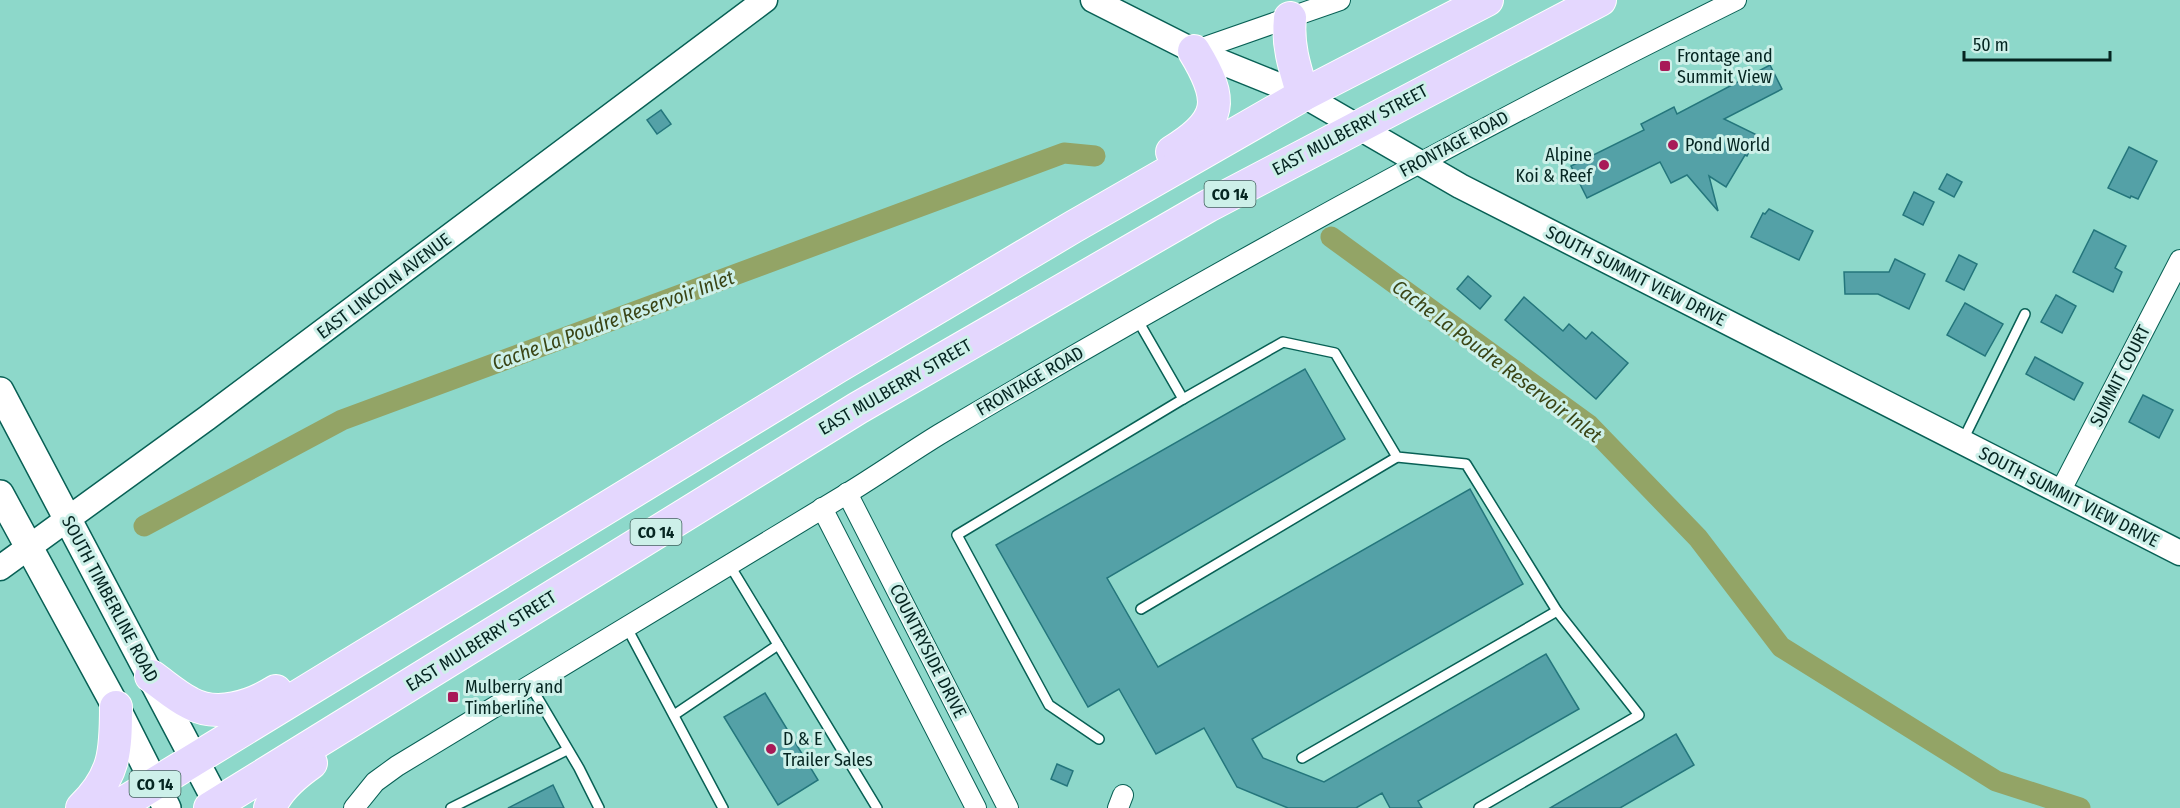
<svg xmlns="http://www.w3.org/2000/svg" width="2180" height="808" font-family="'Fira Sans Condensed',sans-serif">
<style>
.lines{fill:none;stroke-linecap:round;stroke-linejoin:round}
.canal{stroke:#93a466;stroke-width:21}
.building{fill:#54a1a7;stroke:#24767c;stroke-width:1.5}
.service-casing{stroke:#086055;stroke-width:12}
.minor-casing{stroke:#086055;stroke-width:22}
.tertiary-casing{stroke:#086055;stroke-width:27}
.secondary-casing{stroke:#086055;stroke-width:30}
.trunk-casing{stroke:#fff;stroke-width:34}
.service{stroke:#fff;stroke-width:9}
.minor{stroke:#fff;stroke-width:20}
.tertiary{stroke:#fff;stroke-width:24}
.secondary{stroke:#fff;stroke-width:27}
.trunk{stroke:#e4d7fe;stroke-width:32}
.poi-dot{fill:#a81a58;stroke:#cdf0e9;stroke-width:2}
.labels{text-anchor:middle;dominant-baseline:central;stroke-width:6;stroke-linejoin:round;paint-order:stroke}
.shield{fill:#cdf0e9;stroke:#41625d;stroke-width:1.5}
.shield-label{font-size:16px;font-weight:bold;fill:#052521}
.poi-label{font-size:18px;fill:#052521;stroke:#cdf0e9;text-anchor:start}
.street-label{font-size:18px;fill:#052521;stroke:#cdf0e9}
.water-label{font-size:20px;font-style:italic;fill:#3a4516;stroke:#cdf0e9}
</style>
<rect width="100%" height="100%" fill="#8dd8ca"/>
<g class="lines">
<!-- canal -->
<g class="canal">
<path d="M 1331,237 L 1589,425 L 1698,538 L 1781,647 L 1996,781 L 2080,808"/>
<path d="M 144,526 L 342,420 L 1064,153 L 1095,156"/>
</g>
</g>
<!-- building -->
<g class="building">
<path d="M 1770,65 L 1782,89 L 1724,119 L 1757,135 L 1747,156 L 1745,155 L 1726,187 L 1709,176 L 1718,211 L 1687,175 L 1671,183 L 1660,162 L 1587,198 L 1571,166 L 1644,130 L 1641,124 L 1674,107 L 1677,114 Z"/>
<path d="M 661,110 L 671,124 L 657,134 L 647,120 Z"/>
<path d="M 2129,147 L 2157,161 L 2138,199 L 2131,196 L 2130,198 L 2108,188 Z"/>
<path d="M 1947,174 L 1962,182 L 1954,197 L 1939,189 Z"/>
<path d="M 1914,192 L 1934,202 L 1923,225 L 1903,215 Z"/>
<path d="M 1769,209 L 1813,231 L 1799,260 L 1751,237 L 1763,213 L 1765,214 Z"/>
<path d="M 2094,230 L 2126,246 L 2115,268 L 2122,272 L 2113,292 L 2073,272 Z"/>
<path d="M 1959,255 L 1977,264 L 1964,290 L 1946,281 Z"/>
<path d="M 1895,259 L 1925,274 L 1909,309 L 1878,294 L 1845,294 L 1844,272 L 1889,272 Z"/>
<path d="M 1468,276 L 1491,296 L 1480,309 L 1457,289 Z"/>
<path d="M 2056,295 L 2076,306 L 2062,333 L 2041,322 Z"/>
<path d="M 1524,297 L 1563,331 L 1569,324 L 1586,339 L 1592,332 L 1628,363 L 1596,399 L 1505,320 Z"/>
<path d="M 1965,303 L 2003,324 L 1985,356 L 1947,335 Z"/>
<path d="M 2035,357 L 2083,383 L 2074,400 L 2026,374 Z"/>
<path d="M 1305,369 L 1345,439 L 1107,578 L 1158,667 L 1470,489 L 1523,584 L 1252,739 L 1263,758 L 1324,782 L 1546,654 L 1579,709 L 1418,801 L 1422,808 L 1390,808 L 1382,793 L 1356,808 L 1288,808 L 1237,787 L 1204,728 L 1156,754 L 1119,689 L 1088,707 L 996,545 Z"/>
<path d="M 2143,395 L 2173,410 L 2159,438 L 2129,422 Z"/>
<path d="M 765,693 L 818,780 L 778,805 L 724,717 Z"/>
<path d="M 1676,734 L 1694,765 L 1620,808 L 1550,808 Z"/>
<path d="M 1057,764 L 1073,771 L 1067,786 L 1051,779 Z"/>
<path d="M 553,785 L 564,808 L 508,808 Z"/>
</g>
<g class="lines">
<defs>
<g id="service">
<path d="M 1183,399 L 1283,342 L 1335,353 L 1397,457 L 1466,464 L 1557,611 L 1639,715 L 1479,808"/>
<path d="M 1963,440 L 2025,314"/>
<path d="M 729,564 L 877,808"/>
<path d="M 1141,609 L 1397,457"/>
<path d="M 626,626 L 723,808"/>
<path d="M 530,685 L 579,768 L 599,808"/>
<path d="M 674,715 L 778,645"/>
<path d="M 1099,739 L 1049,705 L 957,535 L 1183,399 L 1137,319"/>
<path d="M 1302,758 L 1557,611"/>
<path d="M 451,808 L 567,750"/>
</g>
<g id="minor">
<path d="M 1194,51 L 1340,0"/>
<path d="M 2060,492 L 2180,260"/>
<path d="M 847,493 L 1008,808"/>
<path d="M 822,508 L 976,808"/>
<path d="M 354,808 L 375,782 L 397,766 C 547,674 698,584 848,493 C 879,474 909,453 940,434 C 1200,280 1465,134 1736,0"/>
<path d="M 1118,808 L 1123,795"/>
</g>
<g id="tertiary">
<path d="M 1093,0 L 1194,51 L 1303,95 L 1460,186 L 2180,553"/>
<path d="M 0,568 L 207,418 L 765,0"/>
</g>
<g id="secondary">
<path d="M 0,391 L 220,808"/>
<path d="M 0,494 L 116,707 L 167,808"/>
</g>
<g id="trunk">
<path d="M 1290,18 C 1287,45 1295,69 1303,95"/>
<path d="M 1172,152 C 1223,121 1224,100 1194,51"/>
<path d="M 151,676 C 164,685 176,696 190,703 C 217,718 252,706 276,691"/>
<path d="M 82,808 C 115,776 116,751 116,707"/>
<path d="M 115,808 L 837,367 L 1073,227 L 1303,95 L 1487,0"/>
<path d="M 210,808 L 858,408 L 1208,206 L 1600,0"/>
<path d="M 270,808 C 277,789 294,775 311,763"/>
</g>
</defs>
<!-- service casing -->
<use href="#service" class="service-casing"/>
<!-- minor casing -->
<use href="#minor" class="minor-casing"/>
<!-- tertiary casing -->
<use href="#tertiary" class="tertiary-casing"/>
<!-- secondary casing -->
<use href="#secondary" class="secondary-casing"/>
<!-- trunk casing -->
<use href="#trunk" class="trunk-casing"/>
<!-- service -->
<use href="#service" class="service"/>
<!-- minor -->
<use href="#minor" class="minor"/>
<!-- tertiary -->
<use href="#tertiary" class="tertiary"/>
<!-- secondary -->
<use href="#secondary" class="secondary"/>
<!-- trunk -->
<use href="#trunk" class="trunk"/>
</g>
<!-- markers -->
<g class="poi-dot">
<rect x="1659" y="60" width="12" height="12" rx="3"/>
<circle cx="1673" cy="145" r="6"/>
<circle cx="1604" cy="165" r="6"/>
<rect x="447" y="691" width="12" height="12" rx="3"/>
<circle cx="771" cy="749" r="6"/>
</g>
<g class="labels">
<!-- shield labels -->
<g class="shield">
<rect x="1204.5" y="181" width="51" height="26" rx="4.5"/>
<rect x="630.5" y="519" width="51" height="26" rx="4.5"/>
<rect x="129.5" y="771" width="51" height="26" rx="4.5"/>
</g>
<g class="shield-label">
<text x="1230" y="194">CO 14</text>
<text x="656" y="532">CO 14</text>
<text x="155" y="784">CO 14</text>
</g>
<!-- poi labels -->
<g class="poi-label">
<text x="1677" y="56">Frontage and<tspan x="1677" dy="21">Summit View</tspan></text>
<text x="1685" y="145">Pond World</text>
<text x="1592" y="155" text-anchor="end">Alpine<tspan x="1592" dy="21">Koi &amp; Reef</tspan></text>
<text x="465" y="687">Mulberry and<tspan x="465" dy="21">Timberline</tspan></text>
<text x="783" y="739">D &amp; E<tspan x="783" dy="21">Trailer Sales</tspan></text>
</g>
<!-- street labels -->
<g class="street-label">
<text transform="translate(1350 130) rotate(-28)">EAST MULBERRY STREET</text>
<text transform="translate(1454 144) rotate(-28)">FRONTAGE ROAD</text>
<text transform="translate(1636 276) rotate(27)">SOUTH SUMMIT VIEW DRIVE</text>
<text transform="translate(384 286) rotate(-37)">EAST LINCOLN AVENUE</text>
<text transform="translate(2120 376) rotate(-63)">SUMMIT COURT</text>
<text transform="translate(1030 381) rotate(-30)">FRONTAGE ROAD</text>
<text transform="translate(895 387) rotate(-30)">EAST MULBERRY STREET</text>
<text transform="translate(2069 497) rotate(27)">SOUTH SUMMIT VIEW DRIVE</text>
<text transform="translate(110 599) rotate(62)">SOUTH TIMBERLINE ROAD</text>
<text transform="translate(481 641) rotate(-32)">EAST MULBERRY STREET</text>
<text transform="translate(928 651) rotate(63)">COUNTRYSIDE DRIVE</text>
</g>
<!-- water labels -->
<g class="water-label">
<text transform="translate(613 320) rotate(-20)">Cache La Poudre Reservoir Inlet</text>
<text transform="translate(1497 361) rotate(37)">Cache La Poudre Reservoir Inlet</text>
</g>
</g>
<!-- scale -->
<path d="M1964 51v9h146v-9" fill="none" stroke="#052521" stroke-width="3"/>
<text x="1973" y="51" font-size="18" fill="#052521" stroke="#cdf0e9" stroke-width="4.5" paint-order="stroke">50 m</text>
</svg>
